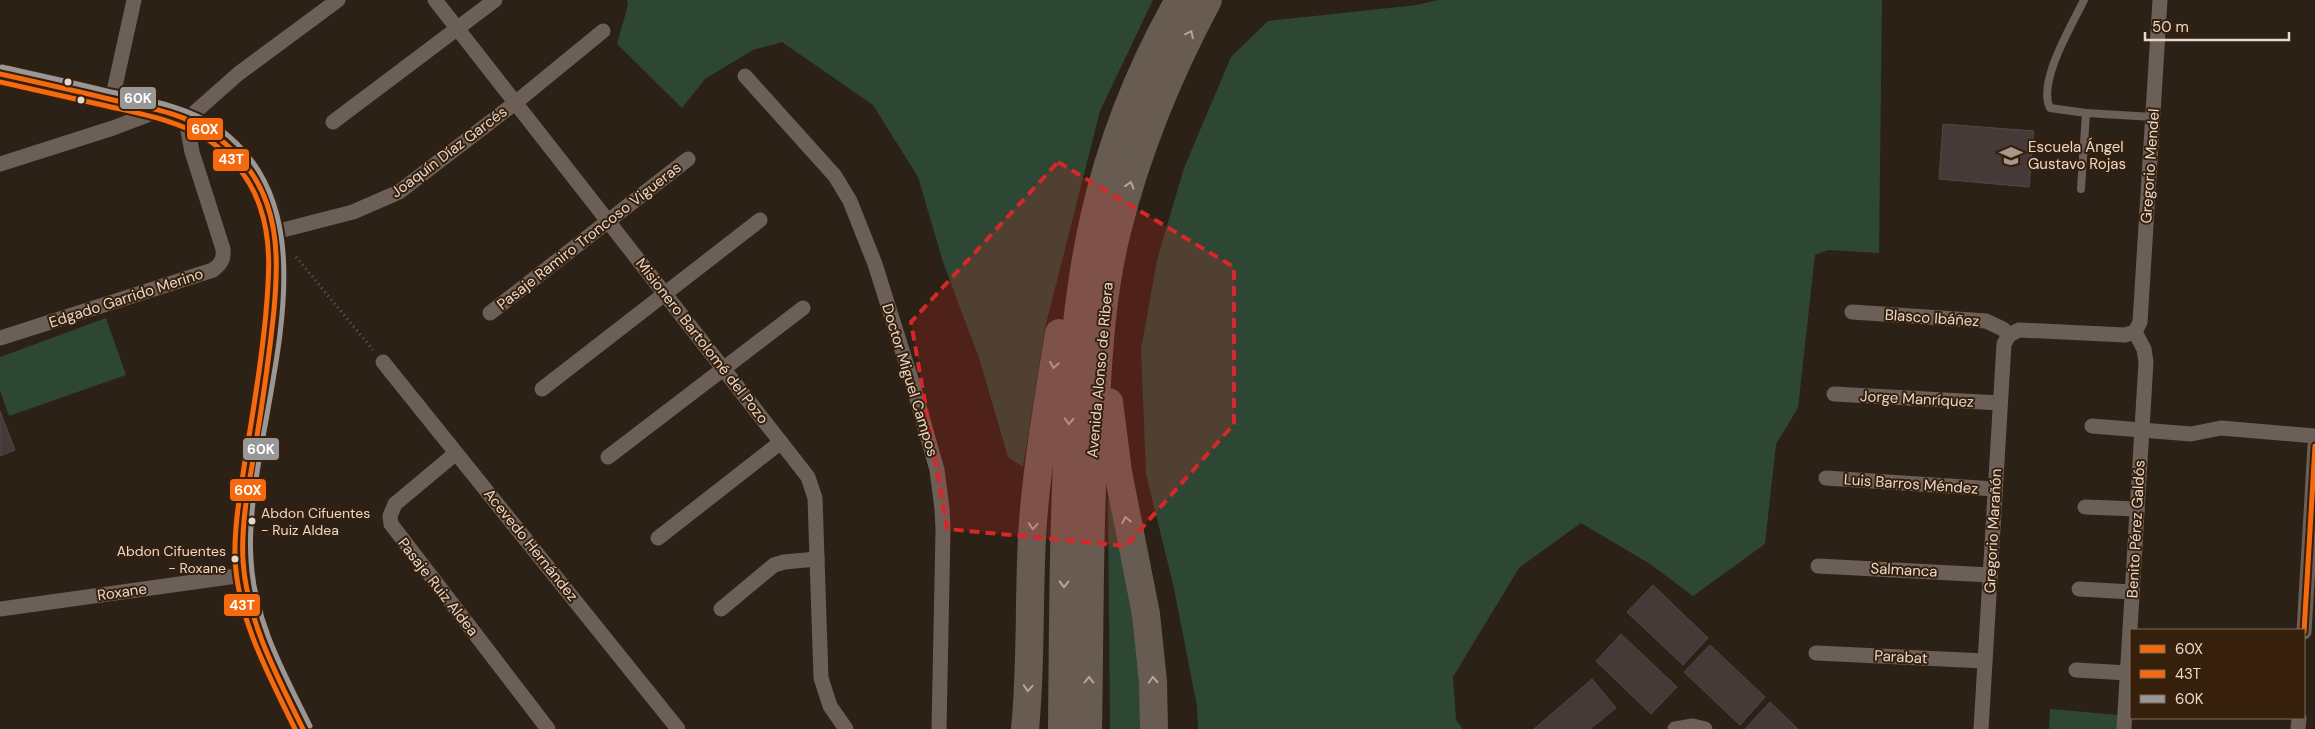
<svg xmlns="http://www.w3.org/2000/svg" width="2315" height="729" font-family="'DM Sans',sans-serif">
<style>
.green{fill:#2e4634}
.building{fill:#463a38;stroke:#524744}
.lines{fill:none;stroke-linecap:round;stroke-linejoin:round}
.path{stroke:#685e57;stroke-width:3;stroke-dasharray:1 4;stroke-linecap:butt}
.lane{stroke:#6b5f58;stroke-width:8}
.street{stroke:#6b5f58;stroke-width:15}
.secondary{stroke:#64574e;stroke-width:21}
.highway{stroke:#685c52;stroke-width:28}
.bus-1-casing{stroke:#36200c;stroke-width:9}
.bus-2-casing{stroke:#36200c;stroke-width:9}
.bus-3-casing{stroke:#36200c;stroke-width:9}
.bus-1{stroke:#f56a0f;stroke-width:5}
.bus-2{stroke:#f56a0f;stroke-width:5}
.bus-3{stroke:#989898;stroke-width:5}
.oneway{stroke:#b4a69b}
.marked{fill:#d62828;fill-opacity:0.2;stroke:#d62828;stroke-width:4;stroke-dasharray:10 6;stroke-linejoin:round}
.bus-dot{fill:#e7d8cc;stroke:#36200c;stroke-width:2}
.labels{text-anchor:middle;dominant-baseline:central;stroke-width:4;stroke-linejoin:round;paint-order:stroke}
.bus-label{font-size:14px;fill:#e7d8cc;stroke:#36200c;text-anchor:start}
.poi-label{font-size:15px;fill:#e7d8cc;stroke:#36200c;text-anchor:start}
.street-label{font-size:15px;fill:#e7d8cc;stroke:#36200c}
.line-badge{stroke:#36200c;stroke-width:2}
.badge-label{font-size:14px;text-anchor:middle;font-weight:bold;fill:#fff}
</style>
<rect width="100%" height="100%" fill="#2c2116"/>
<!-- green -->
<g class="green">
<path d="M 627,0 L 1153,0 L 1100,111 L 1045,328 L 1023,467 L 1008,457 L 979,358 L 943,262 L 918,177 L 873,105 L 782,42 L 753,50 L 705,79 L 682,108 L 617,44 L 628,5 Z"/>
<path d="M 1438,0 L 1882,0 L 1879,253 L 1828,250 L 1815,255 L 1798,408 L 1776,444 L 1765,544 L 1693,596 L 1650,564 L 1581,523 L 1519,568 L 1453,677 L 1456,720 L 1463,729 L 1198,729 L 1197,706 L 1173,584 L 1146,474 L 1141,349 L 1157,260 L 1184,168 L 1231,57 L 1268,21 L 1417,5 Z"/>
<path d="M 106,318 L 126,375 L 9,416 L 0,390 L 0,357 Z"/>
<path d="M 1108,496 L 1140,621 L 1145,729 L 1110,729 Z"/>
<path d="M 2050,709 L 2118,715 L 2117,729 L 2049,729 Z"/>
</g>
<!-- building -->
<g class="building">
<path d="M 1943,124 L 2034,131 L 2029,187 L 1939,179 Z"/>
<path d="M 0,411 L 15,450 L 0,456 Z"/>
<path d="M 1653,585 L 1708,638 L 1683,665 L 1627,612 Z"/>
<path d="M 1621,634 L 1677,687 L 1651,714 L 1596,661 Z"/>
<path d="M 1710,645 L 1765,697 L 1740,725 L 1684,672 Z"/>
<path d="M 1592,679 L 1616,708 L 1590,729 L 1534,729 Z"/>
<path d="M 1770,702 L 1798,729 L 1745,729 Z"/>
</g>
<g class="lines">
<!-- path -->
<path class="path" d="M 296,257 L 373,350"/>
<!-- lane -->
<g class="lane">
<path d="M 2084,0 C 2072,25 2037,82 2050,108 L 2086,113"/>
<path d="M 2081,189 L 2086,113 L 2153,117"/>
</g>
<!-- street -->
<g class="street">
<path d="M 435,0 L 808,477 L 815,498 L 821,678 L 830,706 L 846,729"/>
<path d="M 745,76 L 835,176 L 850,201 L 875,264 L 913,385 L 937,470 L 942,509 L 943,530 L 939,729"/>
<path d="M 112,100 L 134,0"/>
<path d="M 333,122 L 495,0"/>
<path d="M 0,164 L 113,128 L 158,111"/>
<path d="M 275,232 L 353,212 L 399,192 L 515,103 L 603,31"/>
<path d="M 1852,312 L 1986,321 L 2003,329 L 2009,335"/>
<path d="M 490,313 L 688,159"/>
<path d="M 2135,332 L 2140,322 L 2160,0"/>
<path d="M 0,338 L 213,270 C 221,264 224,259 223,249 L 192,152 L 186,120 L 238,74 L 338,0"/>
<path d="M 383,362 L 678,729"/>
<path d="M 542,389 L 760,220"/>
<path d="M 1834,394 L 2000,403"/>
<path d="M 2092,426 L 2191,434 L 2221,428 L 2315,436"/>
<path d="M 456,453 L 395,504 L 390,516 L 391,524 L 548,729"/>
<path d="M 608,457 L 803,308"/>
<path d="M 1826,478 L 1995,489"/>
<path d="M 2085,507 L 2137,509"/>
<path d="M 658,538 L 781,442"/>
<path d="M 1818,566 L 1990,575"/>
<path d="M 2079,589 L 2132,592"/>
<path d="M 0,609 L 244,575"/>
<path d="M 721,609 L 774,565 L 784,562 L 817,559"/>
<path d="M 2304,632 L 2315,446"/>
<path d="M 1816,653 L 1985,661"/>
<path d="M 2076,670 L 2128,673"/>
<path d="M 1675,729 L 1693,726 L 1705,729"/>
<path d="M 1981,729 L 2004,344 L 2009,335 L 2019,330 L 2125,335 L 2135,332"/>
<path d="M 2124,729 L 2146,362 L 2144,349 L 2135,332"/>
<path d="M 2298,729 L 2299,718"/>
</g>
<!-- secondary -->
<path class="secondary" d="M 0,74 C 36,82 72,90 109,99 C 144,107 182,113 213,134 C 291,186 279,273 269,352 C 264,386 259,420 254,454 C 248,489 242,525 243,560 C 246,620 278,676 303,729"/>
<!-- highway -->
<g class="highway">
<path d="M 1109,402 L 1118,472 L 1146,614 L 1153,682 L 1154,729"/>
<path d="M 1025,729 C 1032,660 1028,590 1033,521 C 1038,458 1049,395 1059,333"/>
<path d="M 1062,729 C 1063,627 1063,525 1069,423 C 1073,355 1079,285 1094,218 C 1111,142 1141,67 1179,0"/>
<path d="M 1088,729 C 1090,619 1089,509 1096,400 C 1099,343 1103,287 1117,231 C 1137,151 1169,73 1208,0"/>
</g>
<defs>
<g id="bus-1">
<path d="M 0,74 C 36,82 72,90 109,99 C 144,107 183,112 213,134 C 238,152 257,175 267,204 C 279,238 277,276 274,310 C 269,358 262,407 254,454 C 248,489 241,525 243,561 C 247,621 277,676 303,729"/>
<path d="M 2304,632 L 2315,446"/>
</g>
<path id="bus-2" d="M 0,82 C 36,90 71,98 107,106 C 141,114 177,120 207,139 C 231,155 251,179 260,207 C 272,241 269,278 266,312 C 262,359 254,407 246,454 C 241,489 234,524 235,559 C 238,620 269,675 295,729"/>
<path id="bus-3" d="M 2,67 C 38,75 75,83 111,92 C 147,100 186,106 217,127 C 350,220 242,430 251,560 C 254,620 284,673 310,726"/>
</defs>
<!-- bus-1 casing -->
<use href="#bus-1" class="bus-1-casing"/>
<!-- bus-2 casing -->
<use href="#bus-2" class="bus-2-casing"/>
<!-- bus-3 casing -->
<use href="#bus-3" class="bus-3-casing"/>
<!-- bus-1 -->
<use href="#bus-1" class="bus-1"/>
<!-- bus-2 -->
<use href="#bus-2" class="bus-2"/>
<!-- bus-3 -->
<use href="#bus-3" class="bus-3"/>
</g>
<!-- one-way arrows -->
<defs><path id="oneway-chevron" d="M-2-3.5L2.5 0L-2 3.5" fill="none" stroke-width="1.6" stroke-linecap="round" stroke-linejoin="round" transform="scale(1.25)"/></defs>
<g class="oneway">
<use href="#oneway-chevron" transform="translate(1190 34) rotate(-64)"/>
<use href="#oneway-chevron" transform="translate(1130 185) rotate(-73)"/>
<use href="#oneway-chevron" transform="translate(1054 365) rotate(99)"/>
<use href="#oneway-chevron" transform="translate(1069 421) rotate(93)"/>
<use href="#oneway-chevron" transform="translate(1126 520) rotate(-101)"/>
<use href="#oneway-chevron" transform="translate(1033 526) rotate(94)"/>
<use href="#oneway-chevron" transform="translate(1064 584) rotate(91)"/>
<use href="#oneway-chevron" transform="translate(1089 680) rotate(-89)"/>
<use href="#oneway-chevron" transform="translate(1153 680) rotate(-93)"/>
<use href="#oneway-chevron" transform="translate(1028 688) rotate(94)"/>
</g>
<!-- marked area -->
<path class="marked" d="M 1058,162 L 1234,267 L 1234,424 L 1126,546 L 947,529 L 911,322 Z"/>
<!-- icons -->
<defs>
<symbol id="school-bare" viewBox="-9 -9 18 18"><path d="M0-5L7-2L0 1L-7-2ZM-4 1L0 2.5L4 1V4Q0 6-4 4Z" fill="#a6988c" stroke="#36200c" stroke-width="2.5" paint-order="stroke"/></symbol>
</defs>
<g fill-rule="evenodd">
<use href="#school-bare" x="1995" y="140" width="32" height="32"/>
</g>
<!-- markers -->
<g class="bus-dot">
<circle cx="68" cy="82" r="4.5"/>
<circle cx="81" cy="100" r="4.5"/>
<circle cx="252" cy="521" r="4.5"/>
<circle cx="235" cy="559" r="4.5"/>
</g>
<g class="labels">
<!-- bus labels -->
<g class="bus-label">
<text x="261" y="513">Abdon Cifuentes<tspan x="261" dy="17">- Ruiz Aldea</tspan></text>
<text x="226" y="551" text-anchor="end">Abdon Cifuentes<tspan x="226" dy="17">- Roxane</tspan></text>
</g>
<!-- poi labels -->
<g class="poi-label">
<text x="2028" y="147">Escuela Ángel<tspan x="2028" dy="17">Gustavo Rojas</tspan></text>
</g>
<!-- street labels -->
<g class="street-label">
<text transform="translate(449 152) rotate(-37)">Joaquín Díaz Garcés</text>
<text transform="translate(2150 166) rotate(-86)">Gregorio Mendel</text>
<text transform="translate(589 236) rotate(-38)">Pasaje Ramiro Troncoso Vigueras</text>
<text transform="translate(126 298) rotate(-18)">Edgado Garrido Merino</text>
<text transform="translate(1932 318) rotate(4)">Blasco Ibáñez</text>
<text transform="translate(702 341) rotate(52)">Misionero Bartolomé del Pozo</text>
<text transform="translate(1100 370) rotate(-85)">Avenida Alonso de Ribera</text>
<text transform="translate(910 380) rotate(73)">Doctor Miguel Campos</text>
<text transform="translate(1917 399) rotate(3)">Jorge Manríquez</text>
<text transform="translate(1911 484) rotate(4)">Luis Barros Méndez</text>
<text transform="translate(2136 529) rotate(-87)">Benito Pérez Galdós</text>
<text transform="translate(1993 531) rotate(-87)">Gregorio Marañón</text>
<text transform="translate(531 545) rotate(51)">Acevedo Hernández</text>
<text transform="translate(1904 570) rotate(3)">Salmanca</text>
<text transform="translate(438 587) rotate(52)">Pasaje Ruiz Aldea</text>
<text transform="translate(122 592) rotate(-8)">Roxane</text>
<text transform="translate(1901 657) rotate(3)">Parabat</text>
</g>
</g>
<g class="line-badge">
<rect x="119" y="86" width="38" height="24" rx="5" fill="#989898"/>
<rect x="186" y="117" width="38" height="24" rx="5" fill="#f56a0f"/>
<rect x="212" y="148" width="38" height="24" rx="5" fill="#f56a0f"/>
<rect x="242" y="437" width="38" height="24" rx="5" fill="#989898"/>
<rect x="229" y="478" width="38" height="24" rx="5" fill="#f56a0f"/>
<rect x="223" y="593" width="38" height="24" rx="5" fill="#f56a0f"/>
</g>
<g class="badge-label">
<text x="138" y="103">60K</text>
<text x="205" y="134">60X</text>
<text x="231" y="164">43T</text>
<text x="261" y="454">60K</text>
<text x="248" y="495">60X</text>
<text x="242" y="610">43T</text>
</g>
<!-- legend -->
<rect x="2130" y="629" width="175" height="90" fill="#36200c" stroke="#7d6a59"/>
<rect x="2140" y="645" width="25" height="8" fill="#f56a0f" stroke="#7d6a59"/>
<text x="2175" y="654" font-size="15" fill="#e7d8cc">60X</text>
<rect x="2140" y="670" width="25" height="8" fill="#f56a0f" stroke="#7d6a59"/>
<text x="2175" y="679" font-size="15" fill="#e7d8cc">43T</text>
<rect x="2140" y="695" width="25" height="8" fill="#989898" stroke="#7d6a59"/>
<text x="2175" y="704" font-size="15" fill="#e7d8cc">60K</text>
<!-- scale -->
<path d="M2145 32v8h144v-8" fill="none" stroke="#e7d8cc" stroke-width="2.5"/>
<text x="2152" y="32" font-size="15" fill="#e7d8cc" stroke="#36200c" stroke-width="4" paint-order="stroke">50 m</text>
</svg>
